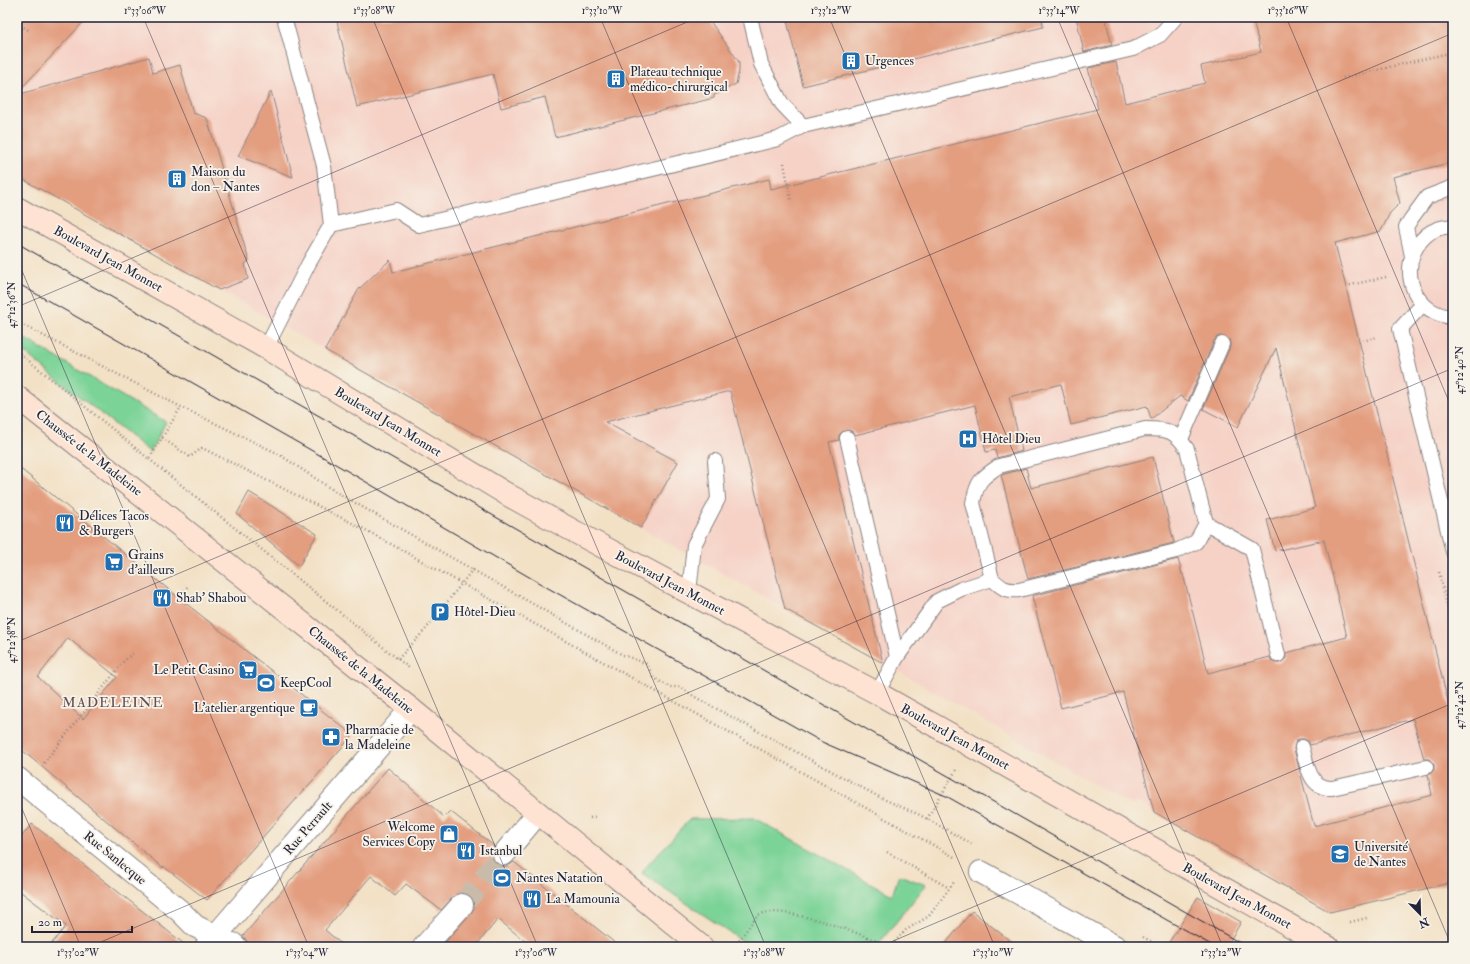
<svg xmlns="http://www.w3.org/2000/svg" width="1470" height="964" font-family="'IM FELL Double Pica',serif">
<style>
.built{fill:#f6d1c6}
.green{fill:#7cd397;stroke:#4f7a69}
.building{fill:#e39d7f;fill-rule:evenodd}
.lines{fill:none;stroke-linecap:round;stroke-linejoin:round}
.street-tunnel{stroke:#c9bbaa;stroke-width:22;stroke-dasharray:22 11;stroke-linecap:butt}
.lane-casing{stroke:#8a8280;stroke-width:16}
.street-casing{stroke:#8a8280;stroke-width:24}
.secondary-casing{stroke:#8a8280;stroke-width:24}
.path{stroke:#8a8280;stroke-width:2.5;stroke-dasharray:1 3;stroke-linecap:butt}
.lane{stroke:#fff;stroke-width:14}
.street{stroke:#fff;stroke-width:22}
.secondary{stroke:#fee3d2;stroke-width:22}
.tram{stroke:#22223b;stroke-width:1}
.ticks{fill:none;stroke:#22223b;stroke-width:1;stroke-opacity:0.45}
.labels{text-anchor:middle;dominant-baseline:central;stroke-width:3.5;stroke-linejoin:round;paint-order:stroke}
.poi-label{font-size:13px;fill:#22223b;stroke:#f7f3e8;text-anchor:start}
.street-label{font-size:13px;fill:#22223b;stroke:#f7f3e8}
.neighbourhood-label{font-size:14px;letter-spacing:1px;fill:#664d53;stroke:#f7f3e8}
.neatline{fill:none;stroke:#22223b;stroke-width:1.5}
.ticks-label{font-size:10px;text-anchor:middle;fill:#22223b}
</style>
<rect width="100%" height="100%" fill="#f7f3e8"/>
<filter id="ink" filterUnits="userSpaceOnUse"><feTurbulence type="fractalNoise" baseFrequency=".025" numOctaves="2"/><feDisplacementMap in="SourceGraphic" scale="8" xChannelSelector="R" yChannelSelector="G"/><feConvolveMatrix kernelMatrix="1 2 1 2 8 2 1 2 1" color-interpolation-filters="sRGB"/></filter>
<filter id="wash" filterUnits="userSpaceOnUse"><feTurbulence type="fractalNoise" baseFrequency=".012" numOctaves="4" result="noise"/><feDisplacementMap in="SourceGraphic" scale="16" xChannelSelector="R" yChannelSelector="G"/><feGaussianBlur stdDeviation="0.9" result="paint"/><feColorMatrix in="noise" values="0 0 0 0 0 0 0 0 0 0 0 0 0 0 0 0 0 1.4 0 .05"/><feComposite in="paint" operator="in"/></filter>
<g filter="url(#wash)">
<rect width="100%" height="100%" fill="#f3e1c6"/>
<!-- built -->
<path class="built" d="M 17,17 L 1453,17 L 1453,882 L 1330,912 L 1139,803 L 1131,805 L 891,667 L 641,528 L 17,176 Z"/>
<!-- green -->
<g class="green">
<path d="M 17,334 L 166,422 L 150,452 L 58,380 L 17,346 Z"/>
<path d="M 754,818 L 892,895 L 899,875 L 926,885 L 876,947 L 751,947 L 642,873 L 646,867 L 690,819 Z"/>
</g>
<g id="blocks">
<!-- building -->
<g class="building">
<path d="M 17,17 L 88,17 L 17,93 Z"/>
<path d="M 336,17 L 707,17 L 739,62 L 739,71 L 736,84 L 714,95 L 714,98 L 555,137 L 545,97 L 501,108 L 493,74 L 357,107 Z"/>
<path d="M 786,17 L 1042,17 L 1043,27 L 803,86 Z"/>
<path d="M 1076,17 L 1105,17 L 1112,45 L 1084,52 Z"/>
<path d="M 1252,17 L 1453,17 L 1453,162 L 1393,177 L 1400,203 L 1390,213 L 1381,231 L 1335,243 L 1453,722 L 1453,882 L 1330,912 L 1154,812 L 1123,692 L 1061,708 L 1032,596 L 1178,559 L 1182,574 L 1183,574 L 1208,673 L 1270,657 L 1272,661 L 1275,663 L 1280,663 L 1286,658 L 1286,653 L 1347,637 L 1324,540 L 1275,551 L 1267,520 L 1315,508 L 1276,348 L 1238,427 L 1203,409 L 1230,347 L 1230,343 L 1229,339 L 1221,336 L 1217,337 L 1214,341 L 1188,401 L 1180,396 L 1151,419 L 1147,406 L 1071,425 L 1061,384 L 1009,397 L 1022,451 L 997,458 L 995,450 L 986,452 L 975,405 L 855,435 L 853,432 L 849,430 L 842,432 L 839,435 L 839,440 L 829,442 L 883,663 L 785,609 L 730,391 L 605,422 L 678,462 L 641,528 L 325,350 L 359,289 L 390,260 L 393,272 L 769,179 L 771,189 L 1098,109 L 1088,68 L 1116,62 L 1125,103 L 1205,83 L 1201,66 L 1261,52 ZM 1413,719 L 1424,759 L 1429,759 L 1434,765 L 1434,770 L 1431,773 L 1428,775 L 1432,795 L 1314,826 L 1294,749 L 1296,741 L 1299,739 L 1304,739 L 1308,741 L 1310,745 Z"/>
<path d="M 149,57 L 153,73 L 180,65 L 193,113 L 207,118 L 249,261 L 245,264 L 248,279 L 219,290 L 17,176 L 17,95 Z"/>
<path d="M 271,91 L 293,177 L 238,156 Z"/>
<path d="M 1153,457 L 1174,543 L 1028,579 L 1001,475 L 1026,468 L 1031,488 Z"/>
<path d="M 17,466 L 184,602 L 353,735 L 207,900 L 163,866 L 163,868 L 17,746 ZM 68,638 L 117,677 L 83,719 L 38,677 Z"/>
<path d="M 249,492 L 317,534 L 299,566 L 237,514 Z"/>
<path d="M 388,768 L 444,817 L 450,811 L 494,846 L 492,852 L 492,858 L 496,864 L 502,866 L 508,866 L 514,862 L 620,947 L 532,947 L 498,919 L 475,947 L 441,947 L 471,913 L 474,908 L 474,902 L 471,896 L 465,893 L 458,893 L 453,897 L 441,910 L 406,884 L 395,896 L 371,876 L 325,930 L 345,947 L 248,947 L 248,943 L 243,936 Z"/>
<path d="M 32,824 L 55,842 L 188,947 L 49,947 L 66,926 L 17,889 L 17,842 Z"/>
<path d="M 1198,897 L 1241,922 L 1226,947 L 1166,947 Z"/>
<path d="M 972,911 L 1018,947 L 943,947 Z"/>
</g>
</g>
</g>
<g filter="url(#ink)">
<use href="#blocks" fill-opacity="0" stroke="#8a8280" stroke-width="1"/>
<g class="lines">
<!-- street-tunnel -->
<path class="street-tunnel" d="M 462,905 L 504,854"/>
<defs>
<g id="lane">
<path d="M 284,17 L 324,166 L 331,225"/>
<path d="M 750,17 L 761,64 L 782,104 L 803,126"/>
<path d="M 1453,226 C 1447,227 1440,227 1435,230 C 1427,233 1421,240 1417,246 C 1399,276 1417,315 1453,317"/>
<path d="M 1412,256 L 1406,227 L 1411,219 L 1427,197 L 1453,187"/>
<path d="M 1423,304 L 1400,329 L 1453,552"/>
<path d="M 266,348 L 309,263 L 331,225 L 396,210 L 419,225 L 778,139 L 803,126 L 1133,49 L 1160,35 L 1176,17"/>
<path d="M 1145,429 C 1167,429 1175,430 1187,449 L 1206,523 L 1196,542 L 1176,551 L 1019,590 C 1005,591 1002,588 992,579 L 973,503 C 977,481 981,478 999,466 Z"/>
<path d="M 847,438 L 897,657 L 877,693"/>
<path d="M 1181,439 L 1222,344"/>
<path d="M 1206,523 L 1252,549 L 1278,655"/>
<path d="M 689,593 L 694,545 L 718,499 L 715,461"/>
<path d="M 897,657 L 937,601 L 961,589 L 992,579"/>
<path d="M 1302,747 C 1307,764 1309,789 1332,788 L 1426,767"/>
</g>
<g id="street">
<path d="M 17,778 L 180,911 L 195,926 L 215,936"/>
<path d="M 504,854 L 538,813"/>
<path d="M 981,872 L 1116,947"/>
<path d="M 233,944 L 236,947"/>
<path d="M 206,947 L 411,709"/>
<path d="M 424,947 L 462,905"/>
</g>
<g id="secondary">
<path d="M 17,208 L 266,348 L 510,496 L 579,534 L 877,693 L 1328,947"/>
<path d="M 17,397 L 411,709 L 702,947"/>
</g>
</defs>
<!-- lane casing -->
<use href="#lane" class="lane-casing"/>
<!-- street casing -->
<use href="#street" class="street-casing"/>
<!-- secondary casing -->
<use href="#secondary" class="secondary-casing"/>
<!-- path -->
<g class="path">
<path d="M 17,23 L 30,31"/>
<path d="M 1343,78 L 1453,52"/>
<path d="M 784,163 L 791,200"/>
<path d="M 1346,286 L 1386,277"/>
<path d="M 17,322 L 181,407 L 277,453 L 336,492 L 621,654 L 647,664 L 654,678 L 670,687 L 680,687 L 695,697 L 881,798 L 920,815 L 972,844"/>
<path d="M 1359,342 L 1377,337"/>
<path d="M 17,351 L 149,459 L 181,407"/>
<path d="M 162,438 L 190,457 L 202,448 L 362,528 L 956,858"/>
<path d="M 149,459 L 409,668"/>
<path d="M 1439,572 L 1453,630"/>
<path d="M 179,597 L 188,586"/>
<path d="M 398,659 L 426,629 L 473,569"/>
<path d="M 44,763 L 124,661 L 134,652"/>
<path d="M 590,818 L 597,816"/>
<path d="M 927,819 L 956,770"/>
<path d="M 887,852 L 949,888"/>
<path d="M 1350,922 L 1367,918"/>
<path d="M 1143,937 L 1161,947"/>
<path d="M 735,947 C 740,940 753,919 759,915 C 778,902 869,936 890,947 L 906,930 L 929,916 L 954,882"/>
</g>
<!-- lane -->
<use href="#lane" class="lane"/>
<!-- street -->
<use href="#street" class="street"/>
<!-- secondary -->
<use href="#secondary" class="secondary"/>
<!-- tram -->
<g class="tram">
<path d="M 17,243 L 1247,947"/>
<path d="M 17,283 L 337,465 L 548,588 L 822,742 L 946,796 L 1215,947"/>
</g>
</g>
</g>
<!-- ticks -->
<path class="ticks" d="M 143,17 L 538,947M 372,17 L 766,947M 600,17 L 995,947M 829,17 L 1223,947M 1057,17 L 1452,947M 1286,17 L 1453,411M 17,259 L 309,947M 17,307 L 699,17M 17,642 L 1453,33M 17,797 L 81,947M 89,947 L 1453,368M 879,947 L 1453,703"/>
<!-- icons -->
<defs>
<symbol id="building-square" viewBox="-11 -11 22 22"><rect x="-9" y="-9" width="18" height="18" rx="4" fill="#1f6fb2" stroke="#f7f3e8"/><path d="M-4-6H4V6H1V3H-1V6H-4ZM-2.5-4.3h1.7v1.8h-1.7ZM.8-4.3h1.7v1.8H.8ZM-2.5-1h1.7V.8h-1.7ZM.8-1h1.7V.8H.8Z" fill="#fff"/></symbol>
<symbol id="hospital-square" viewBox="-11 -11 22 22"><rect x="-9" y="-9" width="18" height="18" rx="4" fill="#1f6fb2" stroke="#f7f3e8"/><path d="M-5-5h3v3.5h4V-5h3V5h-3V1.5h-4V5h-3Z" fill="#fff"/></symbol>
<symbol id="restaurant-square" viewBox="-11 -11 22 22"><rect x="-9" y="-9" width="18" height="18" rx="4" fill="#1f6fb2" stroke="#f7f3e8"/><path d="M-5-6h1v4h1v-4h1v4h1v-4h1v5L-1.5 .5V6h-2V.5L-5-1ZM5-6V6H3V1.5H1.5Q1.5-4 5-6Z" fill="#fff"/></symbol>
<symbol id="supermarket-square" viewBox="-11 -11 22 22"><rect x="-9" y="-9" width="18" height="18" rx="4" fill="#1f6fb2" stroke="#f7f3e8"/><path d="M-6-5.5h2.5l.6 2H6L4.5 2H-2.5L-4.4-4H-6ZM-1.5 3.2a1.3 1.3 0 1 0 .1 0ZM3 3.2a1.3 1.3 0 1 0 .1 0Z" fill="#fff"/></symbol>
<symbol id="parking-square" viewBox="-11 -11 22 22"><rect x="-9" y="-9" width="18" height="18" rx="4" fill="#1f6fb2" stroke="#f7f3e8"/><path d="M-3.5-5.5H1a3.5 3.5 0 0 1 0 7H-1V5.5H-3.5ZM-1-3.4V-.6H.8a1.4 1.4 0 0 0 0-2.8Z" fill="#fff"/></symbol>
<symbol id="stadium-square" viewBox="-11 -11 22 22"><rect x="-9" y="-9" width="18" height="18" rx="4" fill="#1f6fb2" stroke="#f7f3e8"/><path d="M0-5a6.5 5 0 1 0 0 10a6.5 5 0 1 0 0-10ZM-3.5-1.8h7v3.6h-7Z" fill="#fff"/></symbol>
<symbol id="cafe-square" viewBox="-11 -11 22 22"><rect x="-9" y="-9" width="18" height="18" rx="4" fill="#1f6fb2" stroke="#f7f3e8"/><path d="M-5.5-4.5H6V0H3Q3 3.5 0 3.5H-2.5Q-5.5 3.5-5.5 0ZM3-3.2v2h1.7v-2ZM-6 4.5H4V6H-6Z" fill="#fff"/></symbol>
<symbol id="pharmacy-square" viewBox="-11 -11 22 22"><rect x="-9" y="-9" width="18" height="18" rx="4" fill="#1f6fb2" stroke="#f7f3e8"/><path d="M-2-6h4v4h4v4h-4v4h-4v-4h-4v-4h4Z" fill="#fff"/></symbol>
<symbol id="shop-square" viewBox="-11 -11 22 22"><rect x="-9" y="-9" width="18" height="18" rx="4" fill="#1f6fb2" stroke="#f7f3e8"/><path d="M-5-2.5h2.3a2.7 3.5 0 0 1 5.4 0H5L5.5 6h-11ZM-1.5-2.5h3a1.5 2.3 0 0 0-3 0Z" fill="#fff"/></symbol>
<symbol id="university-square" viewBox="-11 -11 22 22"><rect x="-9" y="-9" width="18" height="18" rx="4" fill="#1f6fb2" stroke="#f7f3e8"/><path d="M0-5L7-2L0 1L-7-2ZM-4 1L0 2.5L4 1V4Q0 6-4 4Z" fill="#fff"/></symbol>
</defs>
<g fill-rule="evenodd">
<use href="#building-square" x="840" y="50" width="22" height="22"/>
<use href="#building-square" x="605" y="68" width="22" height="22"/>
<use href="#building-square" x="166" y="168" width="22" height="22"/>
<use href="#hospital-square" x="957" y="428" width="22" height="22"/>
<use href="#restaurant-square" x="54" y="512" width="22" height="22"/>
<use href="#supermarket-square" x="103" y="551" width="22" height="22"/>
<use href="#restaurant-square" x="151" y="587" width="22" height="22"/>
<use href="#parking-square" x="429" y="601" width="22" height="22"/>
<use href="#supermarket-square" x="237" y="659" width="22" height="22"/>
<use href="#stadium-square" x="255" y="672" width="22" height="22"/>
<use href="#cafe-square" x="298" y="697" width="22" height="22"/>
<use href="#pharmacy-square" x="320" y="726" width="22" height="22"/>
<use href="#shop-square" x="438" y="823" width="22" height="22"/>
<use href="#restaurant-square" x="455" y="840" width="22" height="22"/>
<use href="#university-square" x="1329" y="843" width="22" height="22"/>
<use href="#stadium-square" x="491" y="867" width="22" height="22"/>
<use href="#restaurant-square" x="521" y="888" width="22" height="22"/>
</g>
<g class="labels">
<!-- poi labels -->
<g class="poi-label">
<text x="865" y="61">Urgences</text>
<text x="630" y="72">Plateau technique<tspan x="630" dy="15">médico-chirurgical</tspan></text>
<text x="191" y="172">Maison du<tspan x="191" dy="15">don – Nantes</tspan></text>
<text x="982" y="439">Hôtel Dieu</text>
<text x="79" y="516">Délices Tacos<tspan x="79" dy="15">&amp; Burgers</tspan></text>
<text x="128" y="555">Grains<tspan x="128" dy="15">d'ailleurs</tspan></text>
<text x="176" y="598">Shab' Shabou</text>
<text x="454" y="612">Hôtel-Dieu</text>
<text x="234" y="670" text-anchor="end">Le Petit Casino</text>
<text x="280" y="683">KeepCool</text>
<text x="295" y="708" text-anchor="end">L'atelier argentique</text>
<text x="345" y="730">Pharmacie de<tspan x="345" dy="15">la Madeleine</tspan></text>
<text x="435" y="827" text-anchor="end">Welcome<tspan x="435" dy="15">Services Copy</tspan></text>
<text x="1354" y="847">Université<tspan x="1354" dy="15">de Nantes</tspan></text>
<text x="480" y="851">Istanbul</text>
<text x="516" y="878">Nantes Natation</text>
<text x="546" y="899">La Mamounia</text>
</g>
<!-- street labels -->
<g class="street-label">
<text transform="translate(108 259) rotate(29)">Boulevard Jean Monnet</text>
<text transform="translate(388 422) rotate(31)">Boulevard Jean Monnet</text>
<text transform="translate(89 453) rotate(38)">Chaussée de la Madeleine</text>
<text transform="translate(670 583) rotate(28)">Boulevard Jean Monnet</text>
<text transform="translate(361 670) rotate(39)">Chaussée de la Madeleine</text>
<text transform="translate(955 737) rotate(29)">Boulevard Jean Monnet</text>
<text transform="translate(308 828) rotate(-49)">Rue Perrault</text>
<text transform="translate(115 858) rotate(39)">Rue Sanlecque</text>
<text transform="translate(1237 896) rotate(29)">Boulevard Jean Monnet</text>
</g>
<!-- neighbourhood labels -->
<g class="neighbourhood-label">
<text x="113" y="702">MADELEINE</text>
</g>
</g>
<!-- margin -->
<rect width="1470" height="964" fill="none" stroke="#f7f3e8" stroke-width="44"/>
<!-- north arrow -->
<g transform="translate(1420 914) rotate(157)" stroke="#f7f3e8" stroke-width="3" paint-order="stroke">
<path d="M0-3L7 15L0 10L-7 15Z" fill="#22223b"/>
<text y="-6" font-size="11" font-weight="bold" text-anchor="middle" fill="#22223b">N</text>
</g>
<!-- scale -->
<path d="M32 926v6h100v-6" fill="none" stroke="#22223b" stroke-width="2"/>
<text x="38" y="926" font-size="12" fill="#22223b" stroke="#f7f3e8" stroke-width="3" paint-order="stroke">20 m</text>
<rect x="22" y="22" width="1426" height="920" class="neatline"/>
<g class="ticks-label">
<text x="145" y="14">1°33'06"W</text>
<text x="374" y="14">1°33'08"W</text>
<text x="602" y="14">1°33'10"W</text>
<text x="831" y="14">1°33'12"W</text>
<text x="1059" y="14">1°33'14"W</text>
<text x="1288" y="14">1°33'16"W</text>
<text transform="translate(11 305) rotate(-90)" y="4">47°12'36"N</text>
<text transform="translate(1459 370) rotate(-90)" y="4">47°12'40"N</text>
<text transform="translate(11 640) rotate(-90)" y="4">47°12'38"N</text>
<text transform="translate(1459 705) rotate(-90)" y="4">47°12'42"N</text>
<text x="78" y="956">1°33'02"W</text>
<text x="307" y="956">1°33'04"W</text>
<text x="536" y="956">1°33'06"W</text>
<text x="764" y="956">1°33'08"W</text>
<text x="993" y="956">1°33'10"W</text>
<text x="1221" y="956">1°33'12"W</text>
</g>
</svg>
